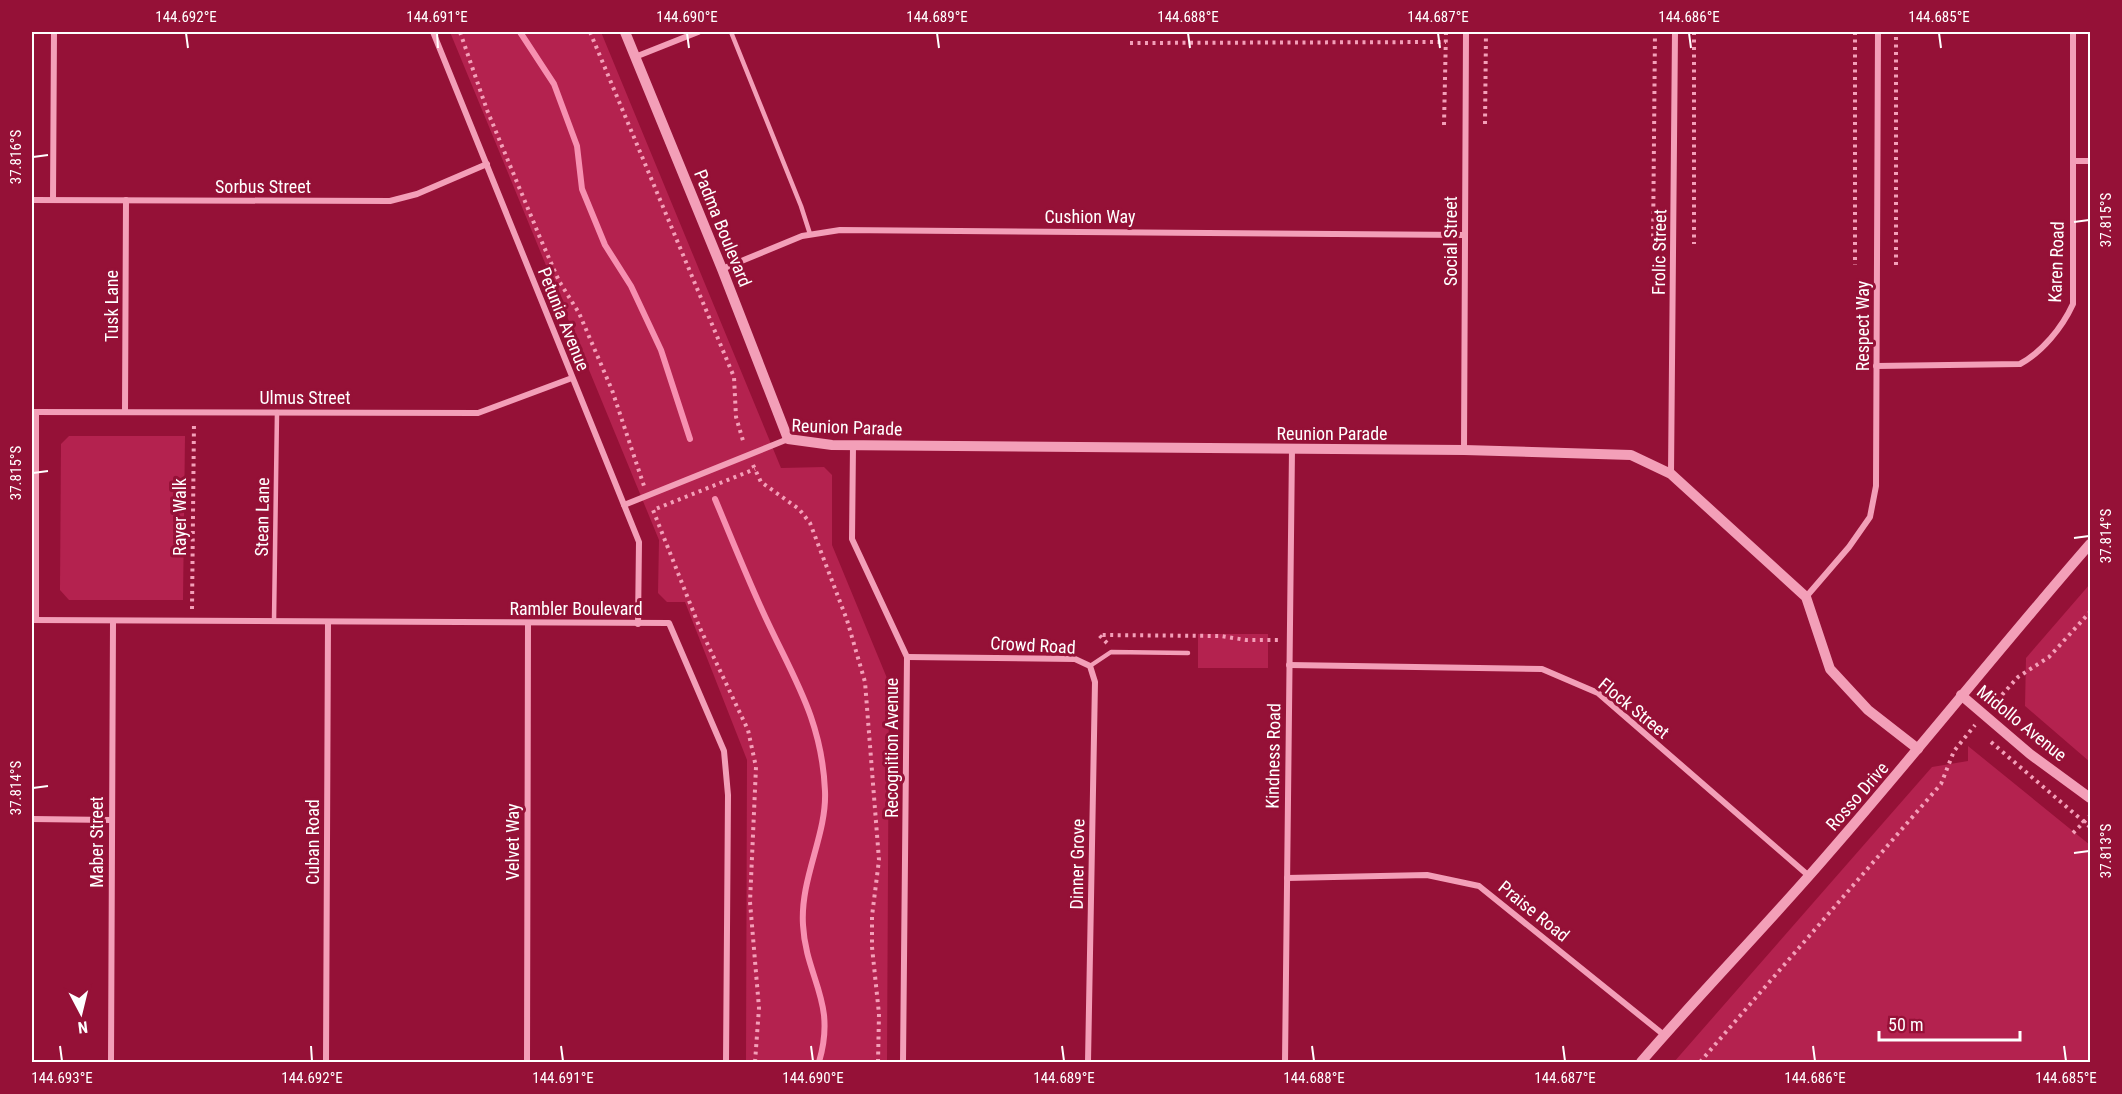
<svg xmlns="http://www.w3.org/2000/svg" width="2122" height="1094" font-family="'Roboto Condensed',sans-serif">
<style>
.green{fill:#b4224f}
.lines{fill:none;stroke-linecap:round;stroke-linejoin:round}
.stream{stroke:#f790b1;stroke-width:6}
.path{stroke:#f39fb8;stroke-width:4;stroke-dasharray:3 4.5;stroke-linecap:butt}
.service{stroke:#f39fb8;stroke-width:4.5}
.minor{stroke:#f39fb8;stroke-width:6}
.tertiary{stroke:#f39fb8;stroke-width:10}
.ticks{fill:none;stroke:#fff;stroke-width:2}
.labels{text-anchor:middle;dominant-baseline:central;stroke-width:6;stroke-linejoin:round;paint-order:stroke}
.street-label{font-size:18px;fill:#fff;stroke:#951137}
.neatline{fill:none;stroke:#fff;stroke-width:2}
.ticks-label{font-size:15px;text-anchor:middle;fill:#fff}
</style>
<rect width="100%" height="100%" fill="#951137"/>
<!-- green -->
<g class="green">
<path d="M 450,32 L 601,32 L 781,468 L 824,467 L 832,475 L 832,545 L 889,683 L 887,1062 L 746,1062 L 747,760 L 685,602 L 667,602 L 658,593 L 659,540 Z"/>
<path d="M 69,436 L 185,436 L 183,600 L 69,600 L 60,590 L 61,444 Z"/>
<path d="M 2090,584 L 2090,762 L 2025,706 L 2026,658 Z"/>
<rect x="1198" y="634" width="70" height="34"/>
<path d="M 1968,746 L 2090,845 L 2090,1062 L 1674,1062 L 1932,767 L 1968,761 Z"/>
</g>
<g class="lines">
<!-- stream -->
<g class="stream">
<path d="M 520,32 L 554,84 L 577,146 L 582,189 L 605,245 L 631,286 L 661,350 L 690,439"/>
<path d="M 715,499 C 731,537 746,575 763,612 C 792,676 822,718 825,791 C 827,835 800,878 803,925 C 806,979 837,1001 819,1062"/>
</g>
<!-- path -->
<g class="path">
<path d="M 460,32 L 487,110 L 541,240 L 559,281 L 579,313 L 612,390 L 644,486"/>
<path d="M 590,32 L 734,377 L 736,417 L 744,444"/>
<path d="M 1694,32 L 1694,244"/>
<path d="M 1855,32 L 1855,265"/>
<path d="M 1130,43 L 1446,42"/>
<path d="M 1485,124 L 1486,32"/>
<path d="M 1444,125 L 1446,32"/>
<path d="M 1653,244 L 1655,32"/>
<path d="M 1896,265 L 1896,32"/>
<path d="M 753,465 L 761,482 L 799,509 L 810,523 L 847,620 L 865,682 L 879,860 L 872,916 L 872,947 L 879,1014 L 878,1062"/>
<path d="M 192,609 L 194,422"/>
<path d="M 1107,643 L 1099,635 L 1221,636 L 1246,640 L 1279,640"/>
<path d="M 1992,706 L 2018,677 L 2049,657 L 2090,612"/>
<path d="M 1991,742 L 2090,827"/>
<path d="M 2073,833 L 2090,816"/>
<path d="M 755,1062 L 759,1008 L 750,902 L 756,767 L 748,730 L 699,626 L 653,510 L 755,469"/>
<path d="M 1700,1062 L 1941,784 L 1954,751 L 1975,725"/>
</g>
<!-- service -->
<g class="service">
<path d="M 731,32 L 801,206 L 810,234"/>
<path d="M 274,621 L 277,412"/>
<path d="M 1090,666 L 1111,652 L 1188,653"/>
</g>
<!-- minor -->
<g class="minor">
<path d="M 433,32 L 639,542 L 638,624"/>
<path d="M 635,57 L 698,32"/>
<path d="M 2073,161 L 2090,161"/>
<path d="M 32,200 L 390,201 L 417,194 L 487,164"/>
<path d="M 53,200 L 54,32"/>
<path d="M 722,269 L 802,236 L 840,230 L 1465,235"/>
<path d="M 1876,366 L 2020,364 C 2042,352 2062,328 2073,304 L 2073,32"/>
<path d="M 32,412 L 478,413 L 572,378"/>
<path d="M 36,412 L 36,620"/>
<path d="M 125,412 L 126,200"/>
<path d="M 853,446 L 852,539 L 907,657 L 903,1062"/>
<path d="M 1464,450 L 1466,32"/>
<path d="M 1671,474 L 1675,32"/>
<path d="M 624,505 L 788,439"/>
<path d="M 1806,597 L 1849,547 L 1870,517 L 1876,486 L 1878,32"/>
<path d="M 32,620 L 669,623 L 724,751 L 728,795 L 726,1062"/>
<path d="M 907,657 L 1075,659 L 1090,666 L 1095,682 L 1088,1062"/>
<path d="M 1289,665 L 1542,669 L 1598,693 L 1809,876"/>
<path d="M 32,819 L 111,820"/>
<path d="M 1287,878 L 1427,875 L 1479,886 L 1664,1035"/>
<path d="M 111,1062 L 113,622"/>
<path d="M 326,1062 L 328,622"/>
<path d="M 527,1062 L 528,623"/>
<path d="M 1285,1062 L 1292,449"/>
</g>
<!-- tertiary -->
<g class="tertiary">
<path d="M 625,32 L 722,269 L 788,439 L 832,445 L 1464,450 L 1631,455 L 1671,474 L 1806,597 L 1830,669 L 1868,710 L 1918,749"/>
<path d="M 1961,695 L 2030,754 L 2090,798"/>
<path d="M 1641,1062 C 1702,991 1768,924 1829,853 C 1918,751 2002,645 2090,544"/>
</g>
</g>
<!-- ticks -->
<path class="ticks" d="M 186,33 L 188,48M 437,33 L 438,48M 687,33 L 689,48M 937,33 L 939,48M 1188,33 L 1190,48M 1438,33 L 1440,48M 1689,33 L 1691,48M 1939,33 L 1941,48M 33,157 L 48,155M 2074,222 L 2089,220M 33,473 L 48,471M 2074,538 L 2089,536M 33,788 L 48,786M 2074,853 L 2089,851M 60,1046 L 62,1061M 311,1046 L 312,1061M 561,1046 L 563,1061M 811,1046 L 813,1061M 1062,1046 L 1064,1061M 1312,1046 L 1314,1061M 1563,1046 L 1565,1061M 1813,1046 L 1815,1061M 2064,1046 L 2066,1061"/>
<g class="labels">
<!-- street labels -->
<g class="street-label">
<text x="263" y="186">Sorbus Street</text>
<text x="1090" y="216">Cushion Way</text>
<text transform="translate(723 228) rotate(68)">Padma Boulevard</text>
<text transform="translate(1450 241) rotate(-90)">Social Street</text>
<text transform="translate(1659 252) rotate(-89)">Frolic Street</text>
<text transform="translate(2056 262) rotate(-88)">Karen Road</text>
<text transform="translate(111 306) rotate(-90)">Tusk Lane</text>
<text transform="translate(564 319) rotate(68)">Petunia Avenue</text>
<text transform="translate(1862 326) rotate(-90)">Respect Way</text>
<text x="305" y="397">Ulmus Street</text>
<text transform="translate(847 427) rotate(2)">Reunion Parade</text>
<text x="1332" y="433">Reunion Parade</text>
<text transform="translate(179 517) rotate(-90)">Rayer Walk</text>
<text transform="translate(262 517) rotate(-89)">Stean Lane</text>
<text x="576" y="608">Rambler Boulevard</text>
<text transform="translate(1033 645) rotate(3)">Crowd Road</text>
<text transform="translate(1634 708) rotate(39)">Flock Street</text>
<text transform="translate(2022 723) rotate(39)">Midollo Avenue</text>
<text transform="translate(891 748) rotate(-90)">Recognition Avenue</text>
<text transform="translate(1273 756) rotate(-89)">Kindness Road</text>
<text transform="translate(1857 796) rotate(-49)">Rosso Drive</text>
<text transform="translate(96 842) rotate(-90)">Maber Street</text>
<text transform="translate(312 842) rotate(-90)">Cuban Road</text>
<text transform="translate(512 842) rotate(-90)">Velvet Way</text>
<text transform="translate(1077 864) rotate(-89)">Dinner Grove</text>
<text transform="translate(1534 911) rotate(39)">Praise Road</text>
</g>
</g>
<!-- border -->
<rect width="2122" height="1094" fill="none" stroke="#951137" stroke-width="66"/>
<!-- north arrow -->
<g transform="translate(81 1013) rotate(173)" stroke="#951137" stroke-width="4.5" paint-order="stroke">
<path d="M0-4.5L10 22L0 15L-10 22Z" fill="#ffffff"/>
<text y="-9" font-size="16" font-weight="bold" text-anchor="middle" fill="#ffffff">N</text>
</g>
<!-- scale -->
<path d="M1879 1031v9h141v-9" fill="none" stroke="#ffffff" stroke-width="3"/>
<text x="1888" y="1031" font-size="18" fill="#ffffff" stroke="#951137" stroke-width="4.5" paint-order="stroke">50 m</text>
<rect x="33" y="33" width="2056" height="1028" class="neatline"/>
<g class="ticks-label">
<text x="186" y="22">144.692°E</text>
<text x="437" y="22">144.691°E</text>
<text x="687" y="22">144.690°E</text>
<text x="937" y="22">144.689°E</text>
<text x="1188" y="22">144.688°E</text>
<text x="1438" y="22">144.687°E</text>
<text x="1689" y="22">144.686°E</text>
<text x="1939" y="22">144.685°E</text>
<text transform="translate(16 157) rotate(-90)" y="5">37.816°S</text>
<text transform="translate(2106 220) rotate(-90)" y="5">37.815°S</text>
<text transform="translate(16 473) rotate(-90)" y="5">37.815°S</text>
<text transform="translate(2106 536) rotate(-90)" y="5">37.814°S</text>
<text transform="translate(16 788) rotate(-90)" y="5">37.814°S</text>
<text transform="translate(2106 851) rotate(-90)" y="5">37.813°S</text>
<text x="62" y="1083">144.693°E</text>
<text x="312" y="1083">144.692°E</text>
<text x="563" y="1083">144.691°E</text>
<text x="813" y="1083">144.690°E</text>
<text x="1064" y="1083">144.689°E</text>
<text x="1314" y="1083">144.688°E</text>
<text x="1565" y="1083">144.687°E</text>
<text x="1815" y="1083">144.686°E</text>
<text x="2066" y="1083">144.685°E</text>
</g>
</svg>
